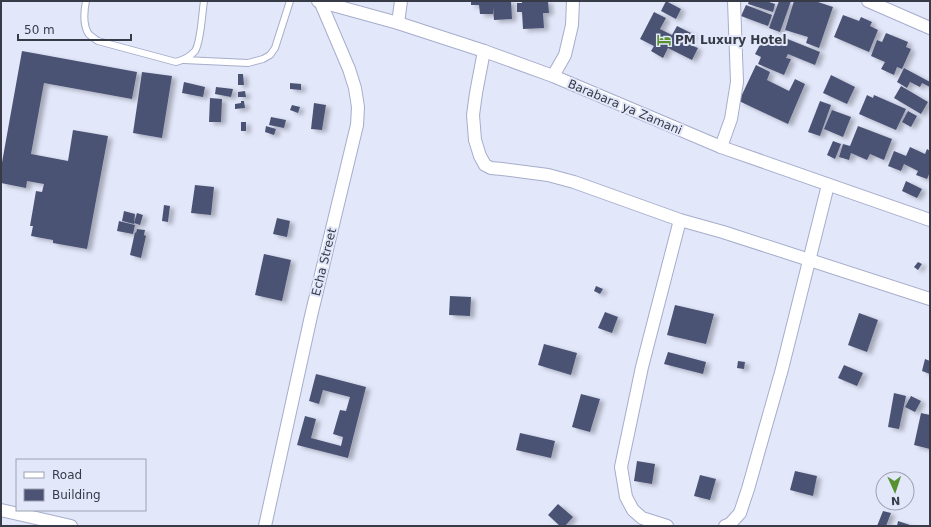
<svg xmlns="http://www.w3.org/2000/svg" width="931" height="527" font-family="'DejaVu Sans',sans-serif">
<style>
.building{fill:#4c5374;filter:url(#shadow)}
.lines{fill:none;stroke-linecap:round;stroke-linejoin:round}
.service-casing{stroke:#a6adcb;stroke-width:8}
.minor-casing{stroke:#a6adcb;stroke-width:14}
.service{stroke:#fff;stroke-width:6}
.minor{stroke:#fff;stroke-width:12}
.labels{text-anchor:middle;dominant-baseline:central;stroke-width:4;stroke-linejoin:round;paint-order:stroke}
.poi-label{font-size:12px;font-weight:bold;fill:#373a47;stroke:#e2e7fa;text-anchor:start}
.street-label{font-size:12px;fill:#373a47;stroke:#e2e7fa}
</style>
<defs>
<filter id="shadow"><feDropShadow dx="4.5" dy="2.5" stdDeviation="2" flood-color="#0004"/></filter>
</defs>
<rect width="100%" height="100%" fill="#e2e7fa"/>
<!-- building -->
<g class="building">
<path d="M 471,1 L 511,1 L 512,19 L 494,20 L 493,7 L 493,14 L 480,14 L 479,5 L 471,5 Z"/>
<path d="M 522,1 L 548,1 L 549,13 L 543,13 L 544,28 L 523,29 L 522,12 L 517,12 L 517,3 L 522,3 Z"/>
<path d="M 666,1 L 681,9 L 676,19 L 661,11 Z"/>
<path d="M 749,1 L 769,1 L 769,2 L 775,4 L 773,12 L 748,4 Z"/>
<path d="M 779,1 L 791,1 L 780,32 L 769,28 Z"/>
<path d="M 794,1 L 815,1 L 833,7 L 819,48 L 806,43 L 808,37 L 785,30 Z"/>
<path d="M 746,5 L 772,15 L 768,26 L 741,16 Z"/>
<path d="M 654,12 L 666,18 L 660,29 L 672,35 L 677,26 L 693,34 L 688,44 L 698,48 L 692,60 L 668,48 L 663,58 L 651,51 L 654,46 L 640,39 Z"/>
<path d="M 843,15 L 859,21 L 861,17 L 872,22 L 870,26 L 878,30 L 869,52 L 834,37 Z"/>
<path d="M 886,33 L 908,42 L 906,47 L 911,49 L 902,69 L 897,67 L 894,75 L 881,69 L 885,62 L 871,56 L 877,40 L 882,42 Z"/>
<path d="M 780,36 L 820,52 L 815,65 L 788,54 L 786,58 L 791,59 L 784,75 L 758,64 L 761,57 L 755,54 L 763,39 L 776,45 Z"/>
<path d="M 22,51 L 137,72 L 132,99 L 44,83 L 31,154 L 68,161 L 73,130 L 108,136 L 87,249 L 53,243 L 53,240 L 31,236 L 33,226 L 30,226 L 36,191 L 42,192 L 44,184 L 27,181 L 26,188 L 1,183 L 1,168 Z"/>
<path d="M 756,65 L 770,72 L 767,80 L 789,91 L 795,79 L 805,84 L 788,124 L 739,101 Z"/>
<path d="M 904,68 L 930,82 L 930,87 L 922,83 L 920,87 L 910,82 L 907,88 L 897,82 Z"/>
<path d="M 142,72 L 172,76 L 162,138 L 133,133 Z"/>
<path d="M 238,74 L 243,74 L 244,85 L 238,85 Z"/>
<path d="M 831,75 L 855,87 L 847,104 L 823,93 Z"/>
<path d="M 184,82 L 205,87 L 203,97 L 182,93 Z"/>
<path d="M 290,83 L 301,84 L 301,90 L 290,89 Z"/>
<path d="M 901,86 L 928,102 L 921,114 L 894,98 Z"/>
<path d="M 216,87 L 233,89 L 231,97 L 215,94 Z"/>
<path d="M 245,91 L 246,97 L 238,97 L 238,92 Z"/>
<path d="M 867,95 L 873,98 L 874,95 L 906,109 L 896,130 L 859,114 Z"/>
<path d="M 210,98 L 222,99 L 221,122 L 209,122 Z"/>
<path d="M 241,101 L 244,101 L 245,108 L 235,109 L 235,104 L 241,103 Z"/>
<path d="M 820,101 L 831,105 L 820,136 L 808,132 Z"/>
<path d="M 314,103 L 326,105 L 322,130 L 311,129 Z"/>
<path d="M 292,105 L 300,107 L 298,113 L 290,110 Z"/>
<path d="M 832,110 L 851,117 L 843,137 L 824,129 Z"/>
<path d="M 908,111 L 917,116 L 911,127 L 902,122 Z"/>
<path d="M 271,117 L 286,120 L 284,128 L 269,125 Z"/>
<rect x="241" y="122" width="5" height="9"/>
<path d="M 266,126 L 276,129 L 274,135 L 265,132 Z"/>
<path d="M 858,126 L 892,139 L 884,160 L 870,154 L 867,160 L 851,153 L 849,160 L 839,157 L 843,144 L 850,146 Z"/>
<path d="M 833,141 L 841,144 L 835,159 L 827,155 Z"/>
<path d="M 910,147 L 925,154 L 927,149 L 930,151 L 930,172 L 927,179 L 916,175 L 918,171 L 904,164 L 901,171 L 888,166 L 894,151 L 906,156 Z"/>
<path d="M 906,181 L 922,189 L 917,198 L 902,191 Z"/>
<path d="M 195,185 L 214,187 L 211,215 L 191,213 Z"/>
<path d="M 164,205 L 170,206 L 168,222 L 162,221 Z"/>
<path d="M 124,211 L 135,214 L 134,224 L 122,221 Z"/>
<path d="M 137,213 L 143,215 L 140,225 L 134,223 Z"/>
<path d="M 277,218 L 290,221 L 287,237 L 273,234 Z"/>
<path d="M 119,221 L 135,225 L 133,234 L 117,231 Z"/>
<path d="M 137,229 L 145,230 L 144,235 L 146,236 L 141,258 L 130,255 L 135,232 L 136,233 Z"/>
<path d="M 264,254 L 291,260 L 282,301 L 255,295 Z"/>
<path d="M 918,262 L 922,264 L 918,270 L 914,267 Z"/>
<path d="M 596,286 L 603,289 L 600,294 L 594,291 Z"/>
<path d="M 450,296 L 471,297 L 470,316 L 449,315 Z"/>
<path d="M 675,305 L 714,314 L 706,344 L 667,335 Z"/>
<path d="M 605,312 L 618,317 L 612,333 L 598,328 Z"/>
<path d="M 859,313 L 878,320 L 867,352 L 848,345 Z"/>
<path d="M 544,344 L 577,353 L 571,375 L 538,365 Z"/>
<path d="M 668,352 L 706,362 L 703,374 L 664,364 Z"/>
<path d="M 925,359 L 930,361 L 930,374 L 922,371 Z"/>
<path d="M 738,361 L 745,362 L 744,369 L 737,368 Z"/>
<path d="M 844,365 L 863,373 L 857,386 L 838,378 Z"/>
<path d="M 316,374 L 366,387 L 348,458 L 297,445 L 305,416 L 316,419 L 311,438 L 341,446 L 343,437 L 333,434 L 340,410 L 346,411 L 350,397 L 323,390 L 319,404 L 309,401 Z"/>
<path d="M 894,393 L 906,396 L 899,429 L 888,427 Z"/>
<path d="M 581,394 L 600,399 L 590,432 L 572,427 Z"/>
<path d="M 911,396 L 921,401 L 915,412 L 905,407 Z"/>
<path d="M 921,413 L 930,415 L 930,449 L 914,445 Z"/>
<path d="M 520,433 L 555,441 L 551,458 L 516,450 Z"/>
<path d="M 637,461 L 655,464 L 652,484 L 634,481 Z"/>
<path d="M 795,471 L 817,476 L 813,496 L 790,490 Z"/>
<path d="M 700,475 L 716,479 L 710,500 L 694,496 Z"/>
<path d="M 558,504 L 573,517 L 565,526 L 560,526 L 548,515 Z"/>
<path d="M 883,511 L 891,513 L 886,526 L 877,526 Z"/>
<path d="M 898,521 L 913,526 L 897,526 Z"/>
</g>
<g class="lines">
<defs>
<g id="service">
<path d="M 86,1 C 84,11 83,24 88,33 C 90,36 95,39 98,41 L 176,62 C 183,60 190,57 195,51 C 201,42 202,13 204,1"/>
<path d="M 184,60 L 248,63 L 263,59 L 270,55 L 275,48 L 290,1"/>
</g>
<g id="minor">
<path d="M 318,1 L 398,23 L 484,51 L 553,76 L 721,147 L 930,220"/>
<path d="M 868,1 L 930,28"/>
<path d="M 398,23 L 401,1"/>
<path d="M 484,51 L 476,93 L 473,115 L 475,140 L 480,156 L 485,165 L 491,168 L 502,169 L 548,175 L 574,182 L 680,220 L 723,232 L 930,299"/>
<path d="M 553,76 L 565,55 L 572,25 L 573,1"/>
<path d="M 721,147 L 731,119 L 737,82 L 734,1"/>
<path d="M 1,510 L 71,526"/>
<path d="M 265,526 L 311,316 L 357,125 L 358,107 L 355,88 L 349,69 L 320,1"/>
<path d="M 667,526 L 642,518 L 633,510 L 626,497 L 621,467 L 642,367 L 680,220"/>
<path d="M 725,526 L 730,524 L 740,513 L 748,489 L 782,369 L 828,185"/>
</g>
</defs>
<!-- service casing -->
<use href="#service" class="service-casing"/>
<!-- minor casing -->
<use href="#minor" class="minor-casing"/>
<!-- service -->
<use href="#service" class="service"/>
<!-- minor -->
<use href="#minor" class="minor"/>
</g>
<!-- icons -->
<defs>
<symbol id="hotel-bare" viewBox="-9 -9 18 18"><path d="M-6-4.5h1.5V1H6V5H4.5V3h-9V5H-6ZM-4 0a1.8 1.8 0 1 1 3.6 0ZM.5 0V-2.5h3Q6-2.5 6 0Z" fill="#58912f" stroke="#e2e7fa" stroke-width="2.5" paint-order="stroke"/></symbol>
</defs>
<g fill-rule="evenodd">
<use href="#hotel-bare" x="654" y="30" width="20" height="20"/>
</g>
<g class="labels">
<!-- poi labels -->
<g class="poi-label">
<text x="675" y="40">PM Luxury Hotel</text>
</g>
<!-- street labels -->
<g class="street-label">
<text transform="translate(625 107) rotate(23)">Barabara ya Zamani</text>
<text transform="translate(324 262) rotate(-76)">Echa Street</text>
</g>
</g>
<!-- border -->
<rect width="931" height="527" fill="none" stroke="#373a47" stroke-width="4"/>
<!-- legend -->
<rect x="16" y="459" width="130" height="52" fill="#e2e7fa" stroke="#9ea2b2"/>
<rect x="24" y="472" width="20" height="6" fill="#ffffff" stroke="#9ea2b2"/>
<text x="52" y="479" font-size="12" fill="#373a47">Road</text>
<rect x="24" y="489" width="20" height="12" fill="#4c5374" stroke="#9ea2b2"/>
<text x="52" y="499" font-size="12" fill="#373a47">Building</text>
<!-- north arrow -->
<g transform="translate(895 491) rotate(177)"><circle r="19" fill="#e2e7fa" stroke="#9ea2b2"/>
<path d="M0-3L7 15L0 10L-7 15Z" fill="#58912f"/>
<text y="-6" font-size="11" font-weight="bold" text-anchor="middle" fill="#373a47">N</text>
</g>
<!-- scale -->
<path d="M18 34v6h113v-6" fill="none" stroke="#373a47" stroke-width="2"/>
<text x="24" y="34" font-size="12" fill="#373a47" stroke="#e2e7fa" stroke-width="3" paint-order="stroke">50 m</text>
</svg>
